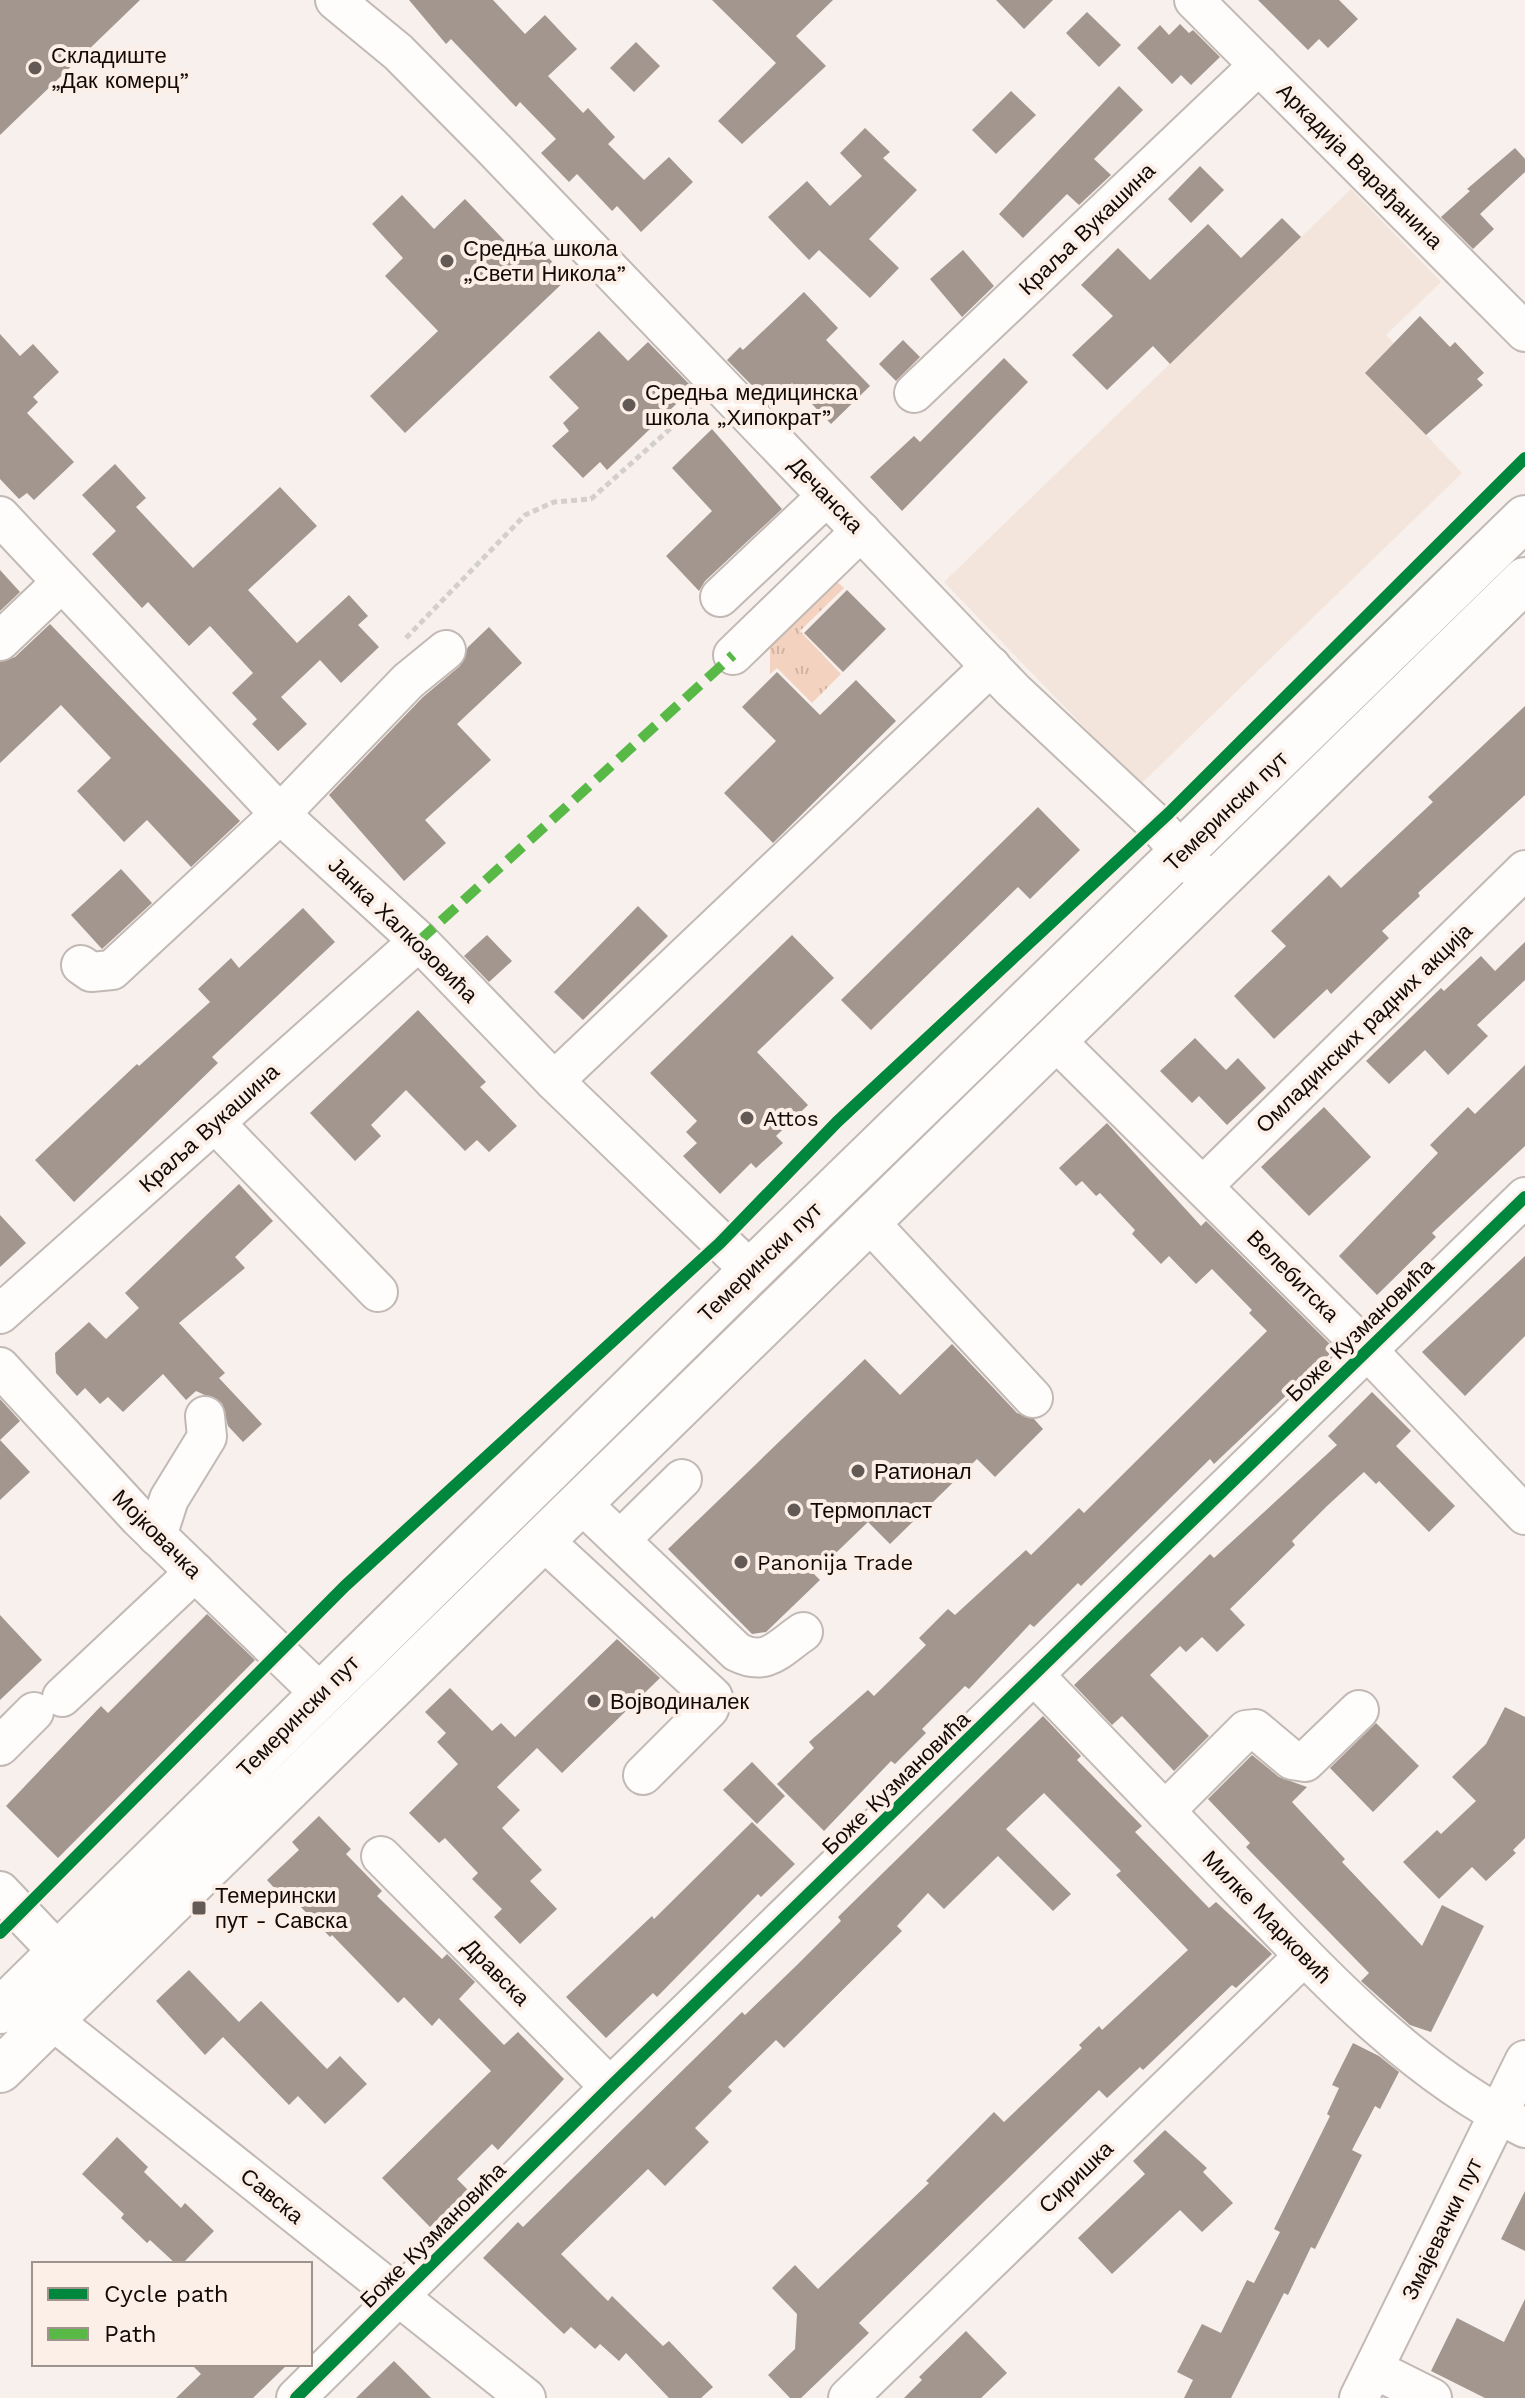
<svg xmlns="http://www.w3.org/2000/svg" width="1525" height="2398" font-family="'Work Sans',sans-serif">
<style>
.built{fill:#f4e5dc}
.grass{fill:url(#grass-tufts)}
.building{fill:#a3968e}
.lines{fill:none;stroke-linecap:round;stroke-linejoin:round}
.minor-casing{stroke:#c2b9b4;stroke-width:42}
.major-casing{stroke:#c2b9b4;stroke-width:48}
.path{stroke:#d2cfcd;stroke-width:5;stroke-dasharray:6 4;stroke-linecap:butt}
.minor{stroke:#fefdfc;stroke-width:38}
.major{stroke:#fefdfc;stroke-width:44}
.quiet{stroke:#58b947;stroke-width:10;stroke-dasharray:20 10;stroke-linecap:butt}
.cycleway-casing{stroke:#fcefe8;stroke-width:17}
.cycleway{stroke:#00873e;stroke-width:12}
.poi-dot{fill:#635a56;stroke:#fcefe8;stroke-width:3}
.labels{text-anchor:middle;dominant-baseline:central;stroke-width:8;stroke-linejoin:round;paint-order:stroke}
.poi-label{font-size:22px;fill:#140a05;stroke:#fcefe8;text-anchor:start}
.street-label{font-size:22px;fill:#140a05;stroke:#fcefe8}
</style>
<defs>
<pattern id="grass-tufts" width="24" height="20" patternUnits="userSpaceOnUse" patternTransform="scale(2)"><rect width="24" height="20" fill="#f4d2c0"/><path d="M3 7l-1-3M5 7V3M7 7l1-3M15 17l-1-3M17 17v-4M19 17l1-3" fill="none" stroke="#d0b3a4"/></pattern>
</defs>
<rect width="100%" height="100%" fill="#f7f0ec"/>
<!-- built -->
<path class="built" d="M 1351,189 L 1441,282 L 1386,335 L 1455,407 L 1426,435 L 1462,473 L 1140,785 L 944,582 Z"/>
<!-- grass -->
<path class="grass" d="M 828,574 L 844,588 L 800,631 L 841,674 L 812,703 L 777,668 L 770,674 L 770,643 Z"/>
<!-- building -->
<g class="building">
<path d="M 0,0 L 140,0 L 0,135 Z"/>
<path d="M 409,0 L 493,0 L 525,34 L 545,15 L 577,49 L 548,76 L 583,113 L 588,108 L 615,137 L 608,144 L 644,180 L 669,157 L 693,182 L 641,232 L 617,206 L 612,211 L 577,174 L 569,182 L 541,153 L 556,139 L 520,102 L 516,107 L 451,39 L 446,44 Z"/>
<path d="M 712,0 L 833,0 L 796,36 L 826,66 L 742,144 L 718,121 L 776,63 Z"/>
<path d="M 996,0 L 1053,0 L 1024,29 Z"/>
<path d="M 1258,0 L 1339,0 L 1358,19 L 1328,48 L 1319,39 L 1308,50 Z"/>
<path d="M 1087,12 L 1121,45 L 1099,67 L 1066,33 Z"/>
<path d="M 1180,24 L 1189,33 L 1193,30 L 1220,57 L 1191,85 L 1181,75 L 1172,84 L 1137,48 L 1160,25 L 1169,35 Z"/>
<path d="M 636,42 L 660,66 L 634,92 L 610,68 Z"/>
<path d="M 1119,86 L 1143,110 L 1094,159 L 1111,175 L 1079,205 L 1067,194 L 1023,238 L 999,214 Z"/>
<path d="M 1011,91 L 1036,115 L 996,154 L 972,130 Z"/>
<path d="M 865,128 L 890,152 L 883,158 L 917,190 L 869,239 L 899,268 L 870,298 L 819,250 L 809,260 L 768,217 L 807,181 L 830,206 L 862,176 L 840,153 Z"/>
<path d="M 1515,148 L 1525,159 L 1525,172 L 1480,214 L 1494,229 L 1473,249 L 1441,217 L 1470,191 L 1467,189 Z"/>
<path d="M 1200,166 L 1224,190 L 1191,223 L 1168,199 Z"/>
<path d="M 402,195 L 434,229 L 465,199 L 518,255 L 532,241 L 568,278 L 405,433 L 370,396 L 438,331 L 385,276 L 403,258 L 372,224 Z"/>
<path d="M 1282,218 L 1301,237 L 1170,364 L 1153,346 L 1107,390 L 1072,355 L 1113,316 L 1081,285 L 1118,248 L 1150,280 L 1208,224 L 1241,258 Z"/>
<path d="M 963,250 L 994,286 L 962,317 L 930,279 Z"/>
<path d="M 804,292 L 838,328 L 826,340 L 870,386 L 831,424 L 792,383 L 770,404 L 727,360 L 740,347 L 743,350 Z"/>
<path d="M 1420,316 L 1450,347 L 1455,342 L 1484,373 L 1477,379 L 1483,385 L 1426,435 L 1365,373 Z"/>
<path d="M 599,331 L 628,361 L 648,342 L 693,388 L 607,470 L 600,462 L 583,478 L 552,446 L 569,431 L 563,423 L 579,408 L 549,377 Z"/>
<path d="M 0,334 L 20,356 L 33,344 L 59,372 L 33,397 L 38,402 L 27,413 L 74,462 L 34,500 L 27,493 L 19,499 L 0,479 Z"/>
<path d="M 903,340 L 920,357 L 896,381 L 879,364 Z"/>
<path d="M 1004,358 L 1028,382 L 902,511 L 870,477 L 914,436 L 920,442 Z"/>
<path d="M 712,429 L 782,509 L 705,581 L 699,591 L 666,556 L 712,511 L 672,468 Z"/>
<path d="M 115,464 L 146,498 L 136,507 L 193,568 L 280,487 L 317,526 L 248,590 L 297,643 L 349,595 L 368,616 L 358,625 L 379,647 L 341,683 L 320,660 L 281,697 L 307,724 L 278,751 L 252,724 L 257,719 L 232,693 L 253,673 L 210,626 L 189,646 L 148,602 L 142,608 L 92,554 L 116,531 L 82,495 Z"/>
<path d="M 0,570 L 20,592 L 0,611 Z"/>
<path d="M 847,590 L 886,629 L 843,672 L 804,633 Z"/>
<path d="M 50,624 L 240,821 L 191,867 L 147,820 L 124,842 L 77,791 L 111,758 L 61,705 L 0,763 L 0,662 L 15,657 Z"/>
<path d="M 489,627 L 522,663 L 457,724 L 491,760 L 425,820 L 446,843 L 404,881 L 329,795 L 423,697 L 460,666 L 468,647 Z"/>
<path d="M 777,672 L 820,715 L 856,680 L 896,721 L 773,843 L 724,793 L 776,741 L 742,707 Z"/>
<path d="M 1525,706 L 1525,795 L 1418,893 L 1420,896 L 1382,931 L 1389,938 L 1331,994 L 1327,989 L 1274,1039 L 1234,996 L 1286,946 L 1271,931 L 1329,875 L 1341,888 L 1433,802 L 1428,797 Z"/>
<path d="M 1038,807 L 1080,850 L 1030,899 L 1018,887 L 871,1030 L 841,1000 Z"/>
<path d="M 121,869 L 152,903 L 102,949 L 71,915 Z"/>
<path d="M 638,906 L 668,936 L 583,1020 L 554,992 Z"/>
<path d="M 303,908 L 335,942 L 212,1057 L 218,1063 L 74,1202 L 35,1160 L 137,1064 L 139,1066 L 210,1002 L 198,989 L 231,958 L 239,968 Z"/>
<path d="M 487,935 L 512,961 L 489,982 L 464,956 Z"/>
<path d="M 792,935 L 834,978 L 757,1052 L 808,1105 L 776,1136 L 783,1143 L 756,1168 L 751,1163 L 720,1194 L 683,1156 L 697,1143 L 686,1132 L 697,1121 L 650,1073 Z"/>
<path d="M 1525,942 L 1525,980 L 1477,1025 L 1488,1036 L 1448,1075 L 1425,1050 L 1389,1084 L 1366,1061 L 1441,988 L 1444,991 L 1481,956 L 1495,971 Z"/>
<path d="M 418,1010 L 486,1082 L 480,1087 L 517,1126 L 489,1152 L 477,1140 L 465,1151 L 406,1090 L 371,1125 L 381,1136 L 355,1161 L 310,1113 Z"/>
<path d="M 1195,1038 L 1226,1070 L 1238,1058 L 1266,1088 L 1227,1125 L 1199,1096 L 1192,1103 L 1160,1071 Z"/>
<path d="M 1525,1065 L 1525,1146 L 1432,1233 L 1436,1237 L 1377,1295 L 1339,1256 L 1438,1153 L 1430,1145 L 1468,1107 L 1475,1114 Z"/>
<path d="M 1324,1107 L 1371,1157 L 1309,1216 L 1261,1167 Z"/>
<path d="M 1107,1123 L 1201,1226 L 1206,1221 L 1335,1349 L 1214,1464 L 1210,1459 L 1081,1586 L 1078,1583 L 1034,1627 L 1030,1624 L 969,1689 L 965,1686 L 922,1729 L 926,1733 L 895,1764 L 891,1761 L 824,1831 L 777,1784 L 814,1748 L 809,1742 L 868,1690 L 874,1696 L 926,1645 L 919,1638 L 948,1609 L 955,1615 L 1026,1550 L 1031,1555 L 1079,1508 L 1084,1513 L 1267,1331 L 1249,1313 L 1252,1310 L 1212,1269 L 1196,1284 L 1169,1256 L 1161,1264 L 1132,1234 L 1135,1230 L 1100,1193 L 1096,1196 L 1082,1181 L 1076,1186 L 1059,1168 Z"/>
<path d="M 239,1184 L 273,1221 L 235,1257 L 245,1268 L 179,1323 L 225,1373 L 219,1378 L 262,1424 L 243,1442 L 228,1426 L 222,1403 L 196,1391 L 186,1400 L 163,1374 L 123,1412 L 108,1397 L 100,1404 L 85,1388 L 77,1396 L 56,1373 L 55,1353 L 89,1322 L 106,1339 L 139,1308 L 125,1293 Z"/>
<path d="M 0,1215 L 26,1243 L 0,1267 Z"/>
<path d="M 1525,1256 L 1525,1336 L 1465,1396 L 1422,1352 Z"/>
<path d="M 952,1344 L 1017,1413 L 1034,1419 L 1043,1429 L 995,1477 L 977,1459 L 890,1544 L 868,1522 L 814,1574 L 820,1580 L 766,1632 L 752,1634 L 668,1549 L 865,1359 L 900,1395 Z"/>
<path d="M 1372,1392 L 1411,1431 L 1396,1446 L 1455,1506 L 1429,1532 L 1379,1481 L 1376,1484 L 1364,1472 L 1327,1506 L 1292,1541 L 1295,1545 L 1230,1609 L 1245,1625 L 1217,1652 L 1202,1637 L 1186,1652 L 1180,1646 L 1150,1675 L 1209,1736 L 1174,1771 L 1122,1716 L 1112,1725 L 1074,1685 L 1210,1554 L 1214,1558 L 1337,1445 L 1328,1436 Z"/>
<path d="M 0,1399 L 20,1421 L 0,1440 Z"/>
<path d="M 0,1440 L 30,1472 L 0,1500 Z"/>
<path d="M 207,1614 L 255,1660 L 58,1858 L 6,1806 L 101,1706 L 108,1713 Z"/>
<path d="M 0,1615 L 42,1660 L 0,1700 Z"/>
<path d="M 617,1639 L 660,1678 L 562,1773 L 537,1748 L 497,1787 L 520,1810 L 502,1828 L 542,1870 L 530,1881 L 557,1909 L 520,1944 L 494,1917 L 502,1909 L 472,1879 L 478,1873 L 445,1838 L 439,1843 L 409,1813 L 458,1764 L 437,1742 L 446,1733 L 425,1712 L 450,1688 L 492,1731 L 501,1723 L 515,1737 Z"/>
<path d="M 1505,1707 L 1525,1717 L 1525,1838 L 1513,1850 L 1516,1853 L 1486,1881 L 1472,1867 L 1439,1899 L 1403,1862 L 1437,1830 L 1441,1834 L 1476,1801 L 1452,1777 L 1486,1744 Z"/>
<path d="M 1043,1716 L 1081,1756 L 1077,1760 L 1142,1826 L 1135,1832 L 1209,1908 L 1216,1902 L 1272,1954 L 1236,1988 L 1232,1985 L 1143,2070 L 1140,2067 L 1107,2098 L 1099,2090 L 859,2323 L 869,2333 L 801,2398 L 790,2398 L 768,2375 L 795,2349 L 797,2314 L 772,2288 L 795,2265 L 818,2289 L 929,2183 L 926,2181 L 994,2112 L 1004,2122 L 1082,2048 L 1079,2045 L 1099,2026 L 1102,2030 L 1188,1950 L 1116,1875 L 1121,1871 L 1044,1793 L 1006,1829 L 1071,1894 L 1053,1911 L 998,1856 L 944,1909 L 928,1893 L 897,1926 L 902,1931 L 784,2048 L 776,2040 L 728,2087 L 732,2091 L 695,2128 L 709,2142 L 665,2186 L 648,2169 L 561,2254 L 608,2301 L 612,2296 L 663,2346 L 669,2341 L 713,2387 L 701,2398 L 669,2398 L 626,2353 L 619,2361 L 600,2344 L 595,2349 L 571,2327 L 564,2334 L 483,2258 L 518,2222 L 523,2227 L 742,2012 L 745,2015 L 797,1965 L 841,1921 L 838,1917 Z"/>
<path d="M 1376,1723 L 1419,1766 L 1373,1812 L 1330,1768 Z"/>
<path d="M 1252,1755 L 1279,1777 L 1307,1787 L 1292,1802 L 1345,1859 L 1342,1862 L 1422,1946 L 1442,1905 L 1484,1926 L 1431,2032 L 1410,2025 L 1361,1981 L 1369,1973 L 1246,1847 L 1250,1843 L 1208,1799 Z"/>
<path d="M 752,1762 L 785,1796 L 757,1824 L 723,1790 Z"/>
<path d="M 319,1816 L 351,1849 L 346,1854 L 382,1891 L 377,1896 L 442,1959 L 447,1954 L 475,1982 L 459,1999 L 504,2045 L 518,2032 L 564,2079 L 498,2150 L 492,2144 L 457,2179 L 468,2190 L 430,2227 L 382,2178 L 491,2071 L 439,2018 L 432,2026 L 404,1997 L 398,2003 L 332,1935 L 330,1937 L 294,1900 L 289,1904 L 267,1880 L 299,1850 L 292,1842 Z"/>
<path d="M 752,1822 L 795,1864 L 761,1897 L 758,1894 L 657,1997 L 653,1993 L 606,2038 L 566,1997 L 652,1916 L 654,1919 Z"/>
<path d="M 189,1970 L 239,2022 L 261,2001 L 327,2069 L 340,2056 L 367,2084 L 325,2124 L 298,2096 L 289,2105 L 223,2037 L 205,2055 L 156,2001 Z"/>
<path d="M 1353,2043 L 1379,2056 L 1399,2072 L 1380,2109 L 1375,2106 L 1352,2150 L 1362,2155 L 1315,2249 L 1311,2247 L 1288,2295 L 1284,2293 L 1231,2398 L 1184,2398 L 1193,2380 L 1177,2372 L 1202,2324 L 1221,2333 L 1247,2280 L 1254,2283 L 1280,2232 L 1274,2229 L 1330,2116 L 1327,2114 L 1339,2088 L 1332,2085 Z"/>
<path d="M 1165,2130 L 1207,2168 L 1203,2172 L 1233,2203 L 1202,2232 L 1180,2210 L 1112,2274 L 1078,2238 L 1145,2174 L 1133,2161 Z"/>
<path d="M 117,2137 L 148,2167 L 144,2172 L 181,2208 L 185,2203 L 214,2231 L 182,2264 L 176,2264 L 150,2240 L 147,2243 L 121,2218 L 124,2214 L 82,2174 Z"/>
<path d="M 1525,2191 L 1525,2251 L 1501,2239 Z"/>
<path d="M 1525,2299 L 1525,2398 L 1485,2398 L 1431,2371 L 1457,2318 L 1504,2342 Z"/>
<path d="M 966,2331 L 1007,2373 L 981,2398 L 904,2398 L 922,2380 L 919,2377 Z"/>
<path d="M 394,2361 L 431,2398 L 356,2398 Z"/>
<path d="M 191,2364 L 288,2364 L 253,2398 L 176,2398 L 201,2374 Z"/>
</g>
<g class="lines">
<defs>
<g id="minor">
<path d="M 335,0 L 398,52 L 492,147 L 1013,690 L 1156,824 L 1201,874"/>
<path d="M 1194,0 L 1525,332"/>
<path d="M 914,393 L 1259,65"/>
<path d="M 0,516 L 280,814 L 419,941 L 554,1081 L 751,1271"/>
<path d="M 720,597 L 826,497"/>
<path d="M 0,641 L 62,582"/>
<path d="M 733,655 L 861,531"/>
<path d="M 81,965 L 91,972 L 112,970 L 280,814 L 408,681 L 446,650"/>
<path d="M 1056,1041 L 1368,1351 L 1525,1515"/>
<path d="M 554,1081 L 991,666"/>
<path d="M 215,1123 L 378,1292"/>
<path d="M 1203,1186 L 1525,870"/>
<path d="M 870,1223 L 1033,1398"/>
<path d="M 0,1314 L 419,941"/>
<path d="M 0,1367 L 139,1518 L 321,1694"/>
<path d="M 582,1504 L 737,1652 C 767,1667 778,1649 803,1632"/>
<path d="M 157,1536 L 169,1499 L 207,1437 L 205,1416"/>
<path d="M 620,1540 L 682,1479"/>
<path d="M 544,1541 L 713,1697 L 709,1709 L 643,1775"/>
<path d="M 1035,1676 C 1104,1748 1173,1820 1242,1891 C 1326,1979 1414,2074 1525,2128"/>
<path d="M 62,1697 L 195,1572"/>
<path d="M 0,1746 L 34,1712"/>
<path d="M 1165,1811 L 1246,1730 L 1255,1729 L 1292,1760 L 1305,1762 L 1359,1710"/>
<path d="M 381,1856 L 610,2087"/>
<path d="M 0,1891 L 59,1953"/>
<path d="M 31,1998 L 52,2020 L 526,2398"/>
<path d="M 1374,2369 L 1432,2398"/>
<path d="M 296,2398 L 610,2087 L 1525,1197"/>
<path d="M 848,2398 L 1304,1956"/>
<path d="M 1359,2398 L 1525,2060"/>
</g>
<g id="major">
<path d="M 0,2011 L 751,1271 L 1525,518"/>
<path d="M 0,2070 L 1525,580"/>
</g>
</defs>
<!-- minor casing -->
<use href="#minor" class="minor-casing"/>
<!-- major casing -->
<use href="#major" class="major-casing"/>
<!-- path -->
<path class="path" d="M 406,638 L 525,515 L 554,502 L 591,499 L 697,405"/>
<!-- minor -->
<use href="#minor" class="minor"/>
<!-- major -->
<use href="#major" class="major"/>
<!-- quiet -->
<path class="quiet" d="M 419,941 L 733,655"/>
<defs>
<g id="cycleway">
<path d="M 0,1933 L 345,1586 L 720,1243 L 837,1122 L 1169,813 L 1525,458"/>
<path d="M 296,2398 L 610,2087 L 1525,1197"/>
</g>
</defs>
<!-- cycleway casing -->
<use href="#cycleway" class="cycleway-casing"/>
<!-- cycleway -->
<use href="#cycleway" class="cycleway"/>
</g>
<!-- markers -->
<g class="poi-dot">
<circle cx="35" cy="68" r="8"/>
<circle cx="447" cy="261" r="8"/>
<circle cx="629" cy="405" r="8"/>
<circle cx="747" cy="1118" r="8"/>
<circle cx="858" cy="1471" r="8"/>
<circle cx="794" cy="1510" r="8"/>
<circle cx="741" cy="1562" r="8"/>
<circle cx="594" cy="1701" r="8"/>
<rect x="191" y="1900" width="16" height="16" rx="4"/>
</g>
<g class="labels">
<!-- poi labels -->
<g class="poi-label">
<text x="51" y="55">Складиште<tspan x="51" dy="25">„Дак комерц”</tspan></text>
<text x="463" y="248">Средња школа<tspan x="463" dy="25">„Свети Никола”</tspan></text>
<text x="645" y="392">Средња медицинска<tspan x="645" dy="25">школа „Хипократ”</tspan></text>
<text x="763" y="1118">Attos</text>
<text x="874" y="1471">Ратионал</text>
<text x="810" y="1510">Термопласт</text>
<text x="757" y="1562">Panonija Trade</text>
<text x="610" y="1701">Војводиналек</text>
<text x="215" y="1895">Темерински<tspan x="215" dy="25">пут - Савска</tspan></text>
</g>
<!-- street labels -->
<g class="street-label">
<text transform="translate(1360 166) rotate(45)">Аркадија Варађанина</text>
<text transform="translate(1087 229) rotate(-44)">Краља Вукашина</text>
<text transform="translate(826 495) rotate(46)">Дечанска</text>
<text transform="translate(1226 811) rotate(-44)">Темерински пут</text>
<text transform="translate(403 930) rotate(44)">Јанка Халкозовића</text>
<text transform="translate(1364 1028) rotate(-44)">Омладинских радних акција</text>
<text transform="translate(209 1128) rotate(-42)">Краља Вукашина</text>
<text transform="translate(760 1262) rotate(-44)">Темерински пут</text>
<text transform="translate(1293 1276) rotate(45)">Велебитска</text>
<text transform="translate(1360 1330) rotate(-44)">Боже Кузмановића</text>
<text transform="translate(157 1534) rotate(45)">Мојковачка</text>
<text transform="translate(298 1716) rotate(-45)">Темерински пут</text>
<text transform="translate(896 1783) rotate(-44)">Боже Кузмановића</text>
<text transform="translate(1267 1917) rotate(46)">Милке Марковић</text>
<text transform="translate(496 1972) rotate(45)">Дравска</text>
<text transform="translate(1076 2177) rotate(-44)">Сиришка</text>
<text transform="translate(272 2196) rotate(39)">Савска</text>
<text transform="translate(1442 2229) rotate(-64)">Змајевачки пут</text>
<text transform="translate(433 2235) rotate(-45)">Боже Кузмановића</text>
</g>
</g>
<!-- legend -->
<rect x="32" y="2262" width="280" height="104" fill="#fcefe8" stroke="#9f938d" stroke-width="2"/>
<rect x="48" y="2288" width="40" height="12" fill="#00873e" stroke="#9f938d" stroke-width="2"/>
<text x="104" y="2302" font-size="24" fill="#140a05">Cycle path</text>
<rect x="48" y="2328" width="40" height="12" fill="#58b947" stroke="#9f938d" stroke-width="2"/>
<text x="104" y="2342" font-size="24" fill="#140a05">Path</text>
</svg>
